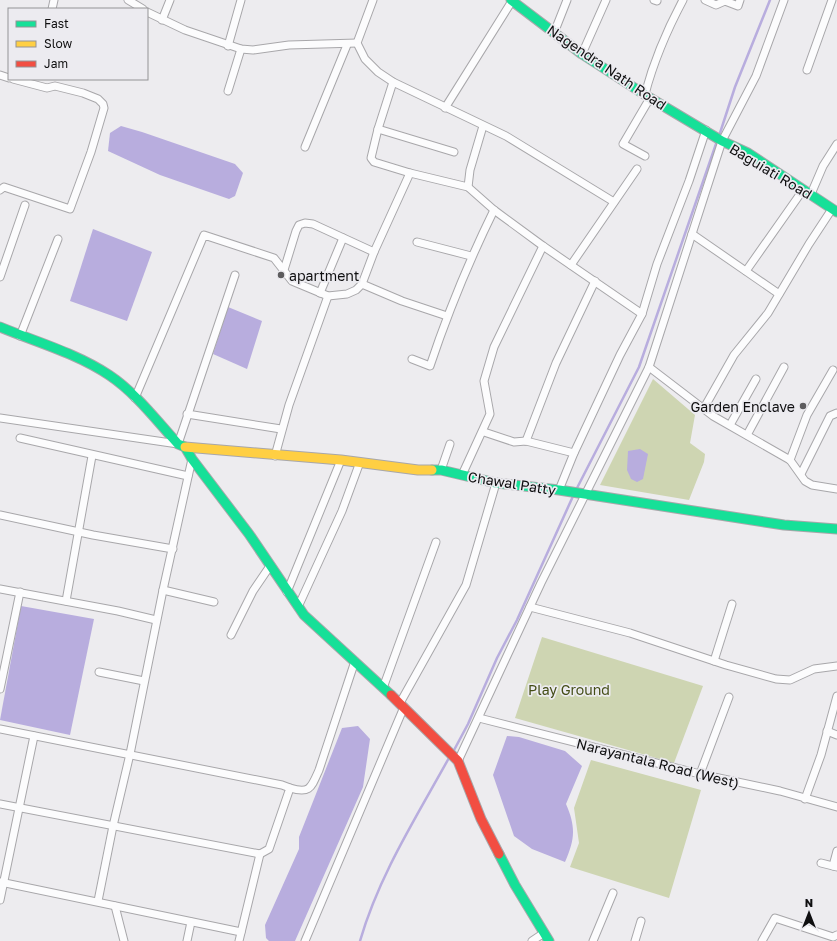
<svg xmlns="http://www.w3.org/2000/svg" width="837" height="941" font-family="'Golos Text',sans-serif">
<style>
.green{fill:#ced5b2}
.water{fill:#b8adde}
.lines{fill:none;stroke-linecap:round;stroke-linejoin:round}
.stream{stroke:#b8adde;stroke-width:2.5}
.street-casing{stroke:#a8a7aa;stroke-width:9}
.fast-casing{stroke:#a8a7aa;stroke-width:11}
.slow-casing{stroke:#a8a7aa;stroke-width:11}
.jam-casing{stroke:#a8a7aa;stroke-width:11}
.street{stroke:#fcfcfd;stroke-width:7}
.fast{stroke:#16e098;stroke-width:9}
.slow{stroke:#ffcf43;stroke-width:9}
.jam{stroke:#f24e42;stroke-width:9}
.poi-dot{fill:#5d5c5e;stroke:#ecebf0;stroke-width:1.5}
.labels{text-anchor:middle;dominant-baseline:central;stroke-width:3.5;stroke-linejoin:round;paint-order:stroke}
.street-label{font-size:14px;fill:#0f0f10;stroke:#ecebf0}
.poi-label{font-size:14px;fill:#0f0f10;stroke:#ecebf0;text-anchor:start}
.park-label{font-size:14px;fill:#444d16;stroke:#ecebf0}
</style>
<rect width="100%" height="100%" fill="#edecef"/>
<!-- green -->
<g class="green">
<path d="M 653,379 L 695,415 L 690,443 L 705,454 L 704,462 L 689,500 L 600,485 Z"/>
<path d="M 542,637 L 703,686 L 674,763 L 515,718 Z"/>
<path d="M 591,760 L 701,790 L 669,898 L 570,867 L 579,843 L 574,808 Z"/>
</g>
<!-- water -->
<g class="water">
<path d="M 121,126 L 142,132 L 235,164 L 243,173 L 235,196 L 229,199 L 160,175 L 108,151 L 110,133 Z"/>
<path d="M 93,229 L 152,252 L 127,321 L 70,301 Z"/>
<path d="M 228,307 L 262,321 L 247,369 L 213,354 Z"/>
<path d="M 640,449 L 648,454 L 643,479 L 637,482 L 631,479 L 627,470 L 628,451 Z"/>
<path d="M 21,606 L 94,619 L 70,735 L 0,720 Z"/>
<path d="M 358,726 L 370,739 L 363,787 L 295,941 L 269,941 L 266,938 L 265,925 L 299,849 L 299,837 L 342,728 Z"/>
<path d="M 507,736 L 519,737 L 565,751 L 582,766 L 566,804 C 576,827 575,839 565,862 L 532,849 L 514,836 L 493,775 Z"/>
</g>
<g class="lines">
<!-- stream -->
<g class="stream">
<path d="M 719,136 L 735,87 L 770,0"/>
<path d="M 576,490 L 639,367 L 717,141"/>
<path d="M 453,752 L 468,724 L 497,658 L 517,620 L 574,494"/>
<path d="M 360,941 C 379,875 417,816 450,756"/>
</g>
<defs>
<g id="street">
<path d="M 128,0 L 143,9"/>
<path d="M 373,0 L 357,43 L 365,59 L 378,72 L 393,82 L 506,136 L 614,202"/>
<path d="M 654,0 L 657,1"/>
<path d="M 705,0 L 716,5 L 725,1 L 738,6 L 740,0"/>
<path d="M 52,9 L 54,0"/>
<path d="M 147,12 L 185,30 L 241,49 L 253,50 L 289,45 L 357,43"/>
<path d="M 162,20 L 170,0"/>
<path d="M 554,33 L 567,0"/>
<path d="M 228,46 L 241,0"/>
<path d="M 582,54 L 606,0"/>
<path d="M 807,70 L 832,0"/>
<path d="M 0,75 L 9,78"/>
<path d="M 393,82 L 378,129 L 371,158 L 374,162 L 410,173"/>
<path d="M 228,91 L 241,49"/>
<path d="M 645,94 C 654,60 667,30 683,0"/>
<path d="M 445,108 L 512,1"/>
<path d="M 378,129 L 454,152"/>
<path d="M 305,147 L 347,45"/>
<path d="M 645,156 L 623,144 L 650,98"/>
<path d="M 468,187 L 470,170 L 483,126"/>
<path d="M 0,190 L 4,187 L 70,209 L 91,152 L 104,108 L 103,104 L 98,99 L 83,93 L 55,86 L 47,88 L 13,79"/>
<path d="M 811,194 L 823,166 L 837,144"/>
<path d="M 692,234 L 779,294"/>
<path d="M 417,242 L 471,256"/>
<path d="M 571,265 L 637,169"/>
<path d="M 284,270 L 296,231 L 299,225 L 305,223 L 313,224 L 374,252"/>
<path d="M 746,271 L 803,190"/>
<path d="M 0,277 L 25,205"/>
<path d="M 362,284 L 374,252 L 410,173 L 468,187 L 494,210 L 543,246 L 642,314"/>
<path d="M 320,293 L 343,238"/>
<path d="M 20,336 L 58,239"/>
<path d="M 412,359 L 430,366 C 448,312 469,261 494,210"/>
<path d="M 649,367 L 713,416 L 790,460 L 805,481 L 812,485 L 837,489"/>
<path d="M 135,398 L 204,235 L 274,258 L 292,281 L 328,296 L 347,294 L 356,290 L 362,284 L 402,301 L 447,316"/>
<path d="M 704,408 L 734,355 L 768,313 L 809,244 L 832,209"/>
<path d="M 187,414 L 281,429"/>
<path d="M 0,418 L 178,444 L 235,275"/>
<path d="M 730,425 L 756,379"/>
<path d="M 484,432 L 514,442 L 526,441 L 574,453"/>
<path d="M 747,435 L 784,367"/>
<path d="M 20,438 L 188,476"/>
<path d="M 526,441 L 556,363 L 595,281"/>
<path d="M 275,456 L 289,405 L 328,296"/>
<path d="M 790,460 L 807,415 L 833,370"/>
<path d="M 441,470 L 450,444"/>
<path d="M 801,474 L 830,416 L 837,413"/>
<path d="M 462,475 L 490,414 L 484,381 L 494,347 L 543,246"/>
<path d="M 559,490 L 574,453 L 620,355 L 642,314 L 657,264 L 689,181 L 706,130"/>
<path d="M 0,515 L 93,535 L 173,549"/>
<path d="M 0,589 L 118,611 L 156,620"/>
<path d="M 163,590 L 214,602"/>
<path d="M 287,592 L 341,460"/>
<path d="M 66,601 L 92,456"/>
<path d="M 298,607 L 342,511 L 360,462"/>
<path d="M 530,607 L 630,633 L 726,665 L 776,679 L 790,680 L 814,669 L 837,666"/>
<path d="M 231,635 L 253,591 L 270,566"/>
<path d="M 714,661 L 732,604"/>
<path d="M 99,672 L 144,681"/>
<path d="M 383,688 L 436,542"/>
<path d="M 0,689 L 20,592"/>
<path d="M 400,703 L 466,585 L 496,483"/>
<path d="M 479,718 L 700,774 L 780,791 L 837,807"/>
<path d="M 0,729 L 282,785 L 290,788 L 269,849 L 260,854 L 0,804"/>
<path d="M 827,731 L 837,735"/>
<path d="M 458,761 L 541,583 L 649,367 L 722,141 L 756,76 L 784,0"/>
<path d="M 700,774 L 729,697"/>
<path d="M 290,788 C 310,794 311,788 319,770 L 355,661"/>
<path d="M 805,799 L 821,755 L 837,696"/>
<path d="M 821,863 L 837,867"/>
<path d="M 833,866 L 837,851"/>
<path d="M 0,882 L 241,932"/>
<path d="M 0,900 L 34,736"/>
<path d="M 98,901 L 113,826 L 130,754 L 163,590 L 192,459"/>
<path d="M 115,906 L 124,941"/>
<path d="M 187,941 L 191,922"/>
<path d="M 239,941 L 260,854"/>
<path d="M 305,941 L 404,707"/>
<path d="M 532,941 L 544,933"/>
<path d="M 593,941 L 613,893"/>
<path d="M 635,941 L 641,921"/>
<path d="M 762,941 L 775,918 L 833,937 L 837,935"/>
</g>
<g id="fast">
<path d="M 511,0 L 582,54 L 650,98 L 722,141 L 748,153 L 837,212"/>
<path d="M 0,327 C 36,342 76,353 109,375 C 136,393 156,420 178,444 L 185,447 L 192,459 L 249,534 L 304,615 L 391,695"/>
<path d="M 432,470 L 441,470 L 496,483 L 559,490 L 784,525 L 837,529"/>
<path d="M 499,854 L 515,885 L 549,941"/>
</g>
<path id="slow" d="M 185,447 L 341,460 L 418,470 L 432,470"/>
<path id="jam" d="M 391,695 L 458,761 L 481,819 L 499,854"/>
</defs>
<!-- street casing -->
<use href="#street" class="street-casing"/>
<!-- fast casing -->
<use href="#fast" class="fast-casing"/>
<!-- slow casing -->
<use href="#slow" class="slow-casing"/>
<!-- jam casing -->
<use href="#jam" class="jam-casing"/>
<!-- street -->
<use href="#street" class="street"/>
<!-- fast -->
<use href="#fast" class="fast"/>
<!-- slow -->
<use href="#slow" class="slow"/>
<!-- jam -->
<use href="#jam" class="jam"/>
</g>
<!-- markers -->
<g class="poi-dot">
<circle cx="281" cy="275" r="4"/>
<circle cx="803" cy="406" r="4"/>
</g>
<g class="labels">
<!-- street labels -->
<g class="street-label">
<text transform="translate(607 67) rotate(34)">Nagendra Nath Road</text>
<text transform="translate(771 171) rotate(31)">Baguiati Road</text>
<text transform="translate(512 483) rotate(9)">Chawal Patty</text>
<text transform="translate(658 763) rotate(14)">Narayantala Road (West)</text>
</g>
<!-- poi labels -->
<g class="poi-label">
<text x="289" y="275">apartment</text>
<text x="795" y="406" text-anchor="end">Garden Enclave</text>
</g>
<!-- park labels -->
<g class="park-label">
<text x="569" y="689">Play Ground</text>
</g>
</g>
<!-- legend -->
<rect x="8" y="8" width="140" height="72" fill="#ecebf0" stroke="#949396"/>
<rect x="16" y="21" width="20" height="6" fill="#16e098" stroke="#949396"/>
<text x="44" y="28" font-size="12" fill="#0f0f10">Fast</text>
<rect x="16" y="41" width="20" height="6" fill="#ffcf43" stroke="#949396"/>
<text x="44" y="48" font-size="12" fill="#0f0f10">Slow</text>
<rect x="16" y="61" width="20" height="6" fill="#f24e42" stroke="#949396"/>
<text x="44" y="68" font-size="12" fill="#0f0f10">Jam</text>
<!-- north arrow -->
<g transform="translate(809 913)" stroke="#ecebf0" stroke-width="3" paint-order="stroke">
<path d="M0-3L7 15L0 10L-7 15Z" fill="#0f0f10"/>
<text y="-6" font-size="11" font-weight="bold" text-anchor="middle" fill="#0f0f10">N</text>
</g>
</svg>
